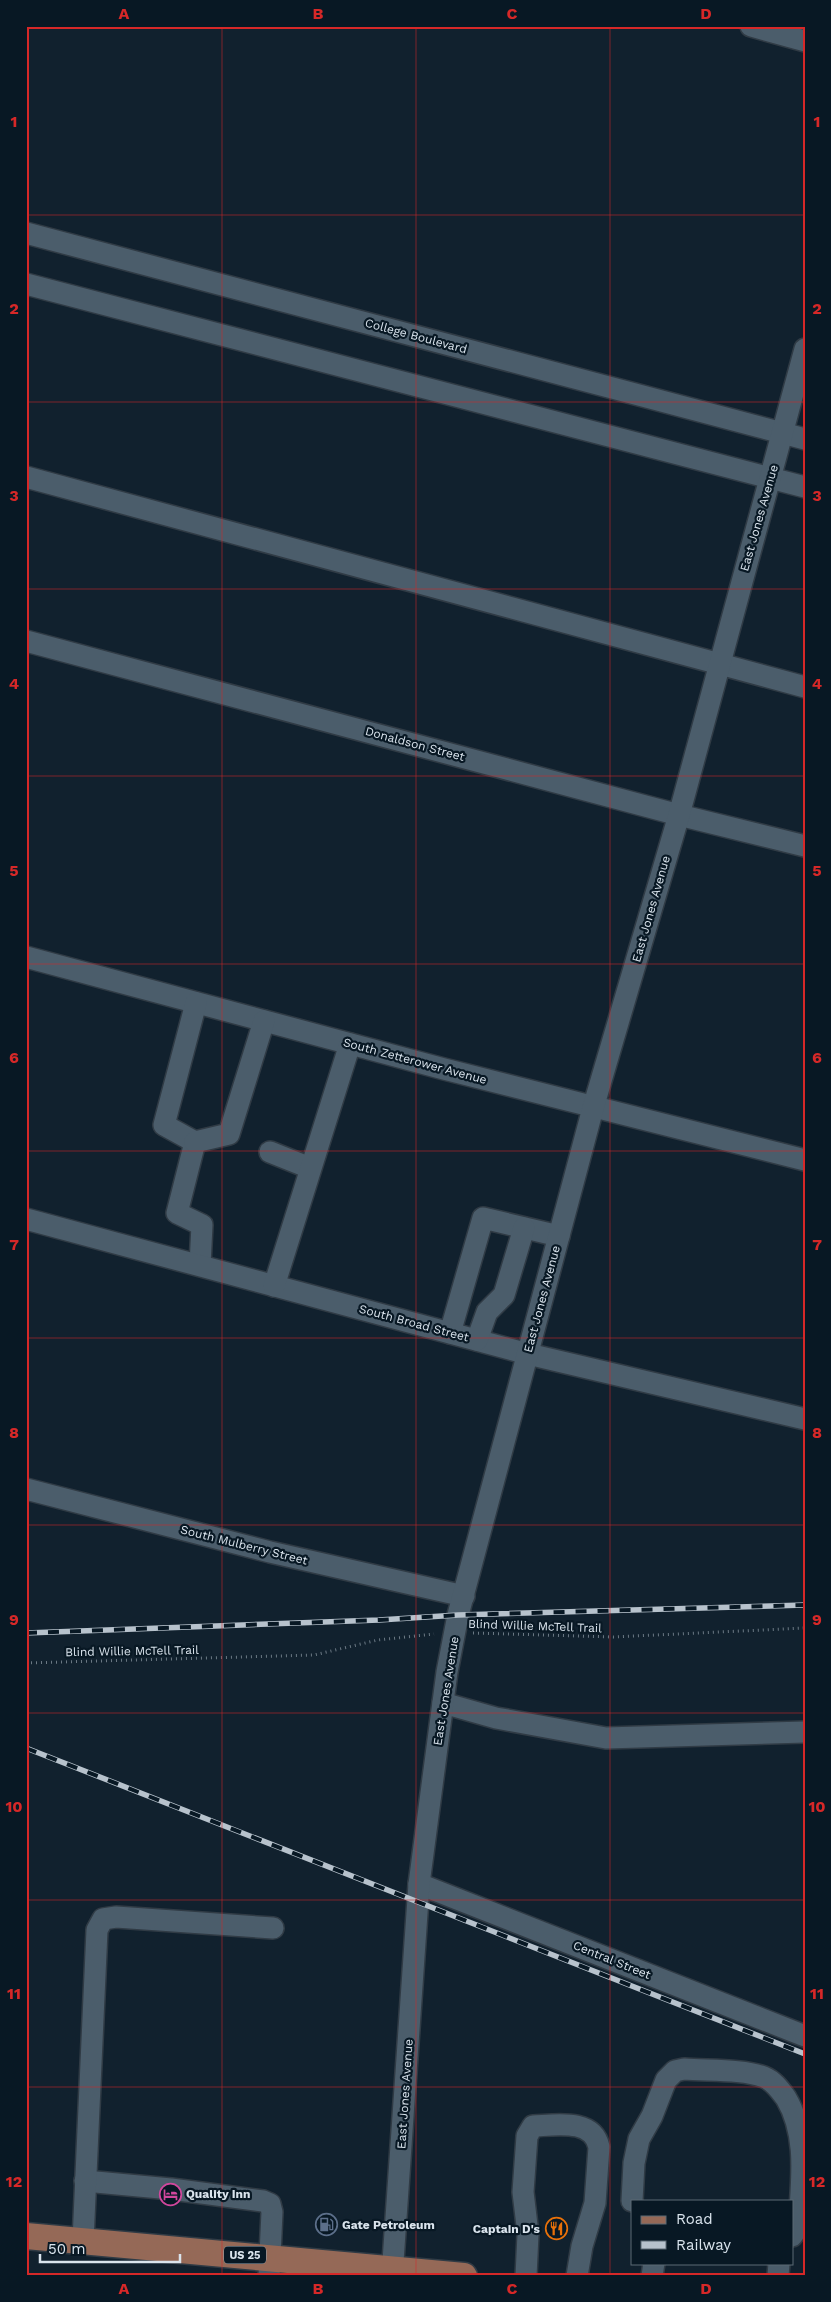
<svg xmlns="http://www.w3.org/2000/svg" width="831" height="2302" font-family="'Work Sans',sans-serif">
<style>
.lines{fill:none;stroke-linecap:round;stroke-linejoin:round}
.minor-casing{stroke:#303b45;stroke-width:24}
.major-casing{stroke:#303b45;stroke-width:29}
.path{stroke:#6c7a85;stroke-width:3;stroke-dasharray:1 4;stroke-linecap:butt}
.minor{stroke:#4b5d6b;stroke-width:21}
.major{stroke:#956957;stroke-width:26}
.rail-casing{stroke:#b7c2cc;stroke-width:5.5}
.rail{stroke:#081824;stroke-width:4;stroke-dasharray:11;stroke-linecap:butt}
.grid{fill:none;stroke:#d62828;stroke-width:1;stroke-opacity:0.55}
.labels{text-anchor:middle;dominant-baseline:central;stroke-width:4.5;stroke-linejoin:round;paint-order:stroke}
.shield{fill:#081824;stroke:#9ba7b1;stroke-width:1}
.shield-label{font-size:11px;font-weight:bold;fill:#dae4ed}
.street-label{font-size:12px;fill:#dae4ed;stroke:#081824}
.poi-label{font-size:12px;font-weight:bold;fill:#dae4ed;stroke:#081824;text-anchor:start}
.neatline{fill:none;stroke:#d62828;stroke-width:2}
.grid-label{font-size:16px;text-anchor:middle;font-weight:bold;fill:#d62828}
</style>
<rect width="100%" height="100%" fill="#11212e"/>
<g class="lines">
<defs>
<g id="minor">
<path d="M 751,26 L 805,41"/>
<path d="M 26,233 L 805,439"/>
<path d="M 26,284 L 805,487"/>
<path d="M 26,477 L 805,687"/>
<path d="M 26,641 L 679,815 L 805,846"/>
<path d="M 26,957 L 444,1069 L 805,1160"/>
<path d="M 196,1003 L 164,1125 L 195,1142 L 177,1213 L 202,1225 L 200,1265"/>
<path d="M 195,1142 L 229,1134 L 264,1021"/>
<path d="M 270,1152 L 310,1168"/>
<path d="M 26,1219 L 528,1354 L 805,1419"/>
<path d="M 274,1286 L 350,1044"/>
<path d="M 450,1333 L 483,1218 L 559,1236"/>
<path d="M 477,1340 L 487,1312 L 504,1295 L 524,1228"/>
<path d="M 26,1489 L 270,1552 L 464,1596"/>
<path d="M 443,1703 L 496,1718 L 606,1738 L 805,1732"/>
<path d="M 419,1884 L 805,2036"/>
<path d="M 85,2181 L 171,2189 L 263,2201 L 270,2204 L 272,2212 L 269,2276"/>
<path d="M 632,2201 L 634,2163 L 639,2139 L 652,2116 L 666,2080 L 675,2071 L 684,2069 C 707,2071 743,2069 764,2077 C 774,2081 780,2090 786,2098 C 809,2137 801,2183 799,2226 L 792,2236"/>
<path d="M 83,2241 L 97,1930 L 103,1919 L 116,1917 L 273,1928"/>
<path d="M 392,2276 L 419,1884 L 447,1672 L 458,1615 L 593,1108 L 679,815 L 805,349"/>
<path d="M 526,2276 L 528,2234 L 523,2192 L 527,2136 L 533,2126 C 556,2125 593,2118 599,2147 L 595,2203 L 582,2246 L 577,2276"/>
<path d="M 652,2276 L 654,2263"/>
<path d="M 778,2276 L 779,2263"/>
</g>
<path id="major" d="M 26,2236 L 464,2276"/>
</defs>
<!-- minor casing -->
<use href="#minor" class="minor-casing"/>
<!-- major casing -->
<use href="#major" class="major-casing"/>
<!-- path -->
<g class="path">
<path d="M 473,1633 L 613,1637 L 805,1628"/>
<path d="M 26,1663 L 314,1655 L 378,1640 L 434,1634"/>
</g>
<!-- minor -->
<use href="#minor" class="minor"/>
<!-- major -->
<use href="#major" class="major"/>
<defs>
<g id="rail">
<path d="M 26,1633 L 379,1620 L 458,1615 L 805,1605"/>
<path d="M 26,1748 L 805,2054"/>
</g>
</defs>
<!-- rail casing -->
<use href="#rail" class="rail-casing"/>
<!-- rail -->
<use href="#rail" class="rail"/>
</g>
<!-- grid -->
<path class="grid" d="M 222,26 L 222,2276M 416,26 L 416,2276M 610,26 L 610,2276M 26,215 L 805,215M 26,402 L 805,402M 26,589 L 805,589M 26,776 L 805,776M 26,964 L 805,964M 26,1151 L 805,1151M 26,1338 L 805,1338M 26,1525 L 805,1525M 26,1713 L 805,1713M 26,1900 L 805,1900M 26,2087 L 805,2087"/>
<!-- icons -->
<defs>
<symbol id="hotel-ring" viewBox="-11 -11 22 22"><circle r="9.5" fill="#081824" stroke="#d1479c" stroke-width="1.5"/><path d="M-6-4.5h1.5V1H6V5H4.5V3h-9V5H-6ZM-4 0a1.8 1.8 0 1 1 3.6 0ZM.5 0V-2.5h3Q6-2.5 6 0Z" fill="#d1479c"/></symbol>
<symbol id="fuel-ring" viewBox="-11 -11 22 22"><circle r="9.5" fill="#081824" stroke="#5c6f8a" stroke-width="1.5"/><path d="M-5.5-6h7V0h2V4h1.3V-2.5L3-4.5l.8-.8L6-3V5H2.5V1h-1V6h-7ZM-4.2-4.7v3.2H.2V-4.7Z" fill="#5c6f8a"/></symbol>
<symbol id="restaurant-ring" viewBox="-11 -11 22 22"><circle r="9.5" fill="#081824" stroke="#e8710a" stroke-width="1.5"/><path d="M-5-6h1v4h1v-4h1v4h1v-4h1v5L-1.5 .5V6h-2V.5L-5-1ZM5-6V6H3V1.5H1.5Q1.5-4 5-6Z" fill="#e8710a"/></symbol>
</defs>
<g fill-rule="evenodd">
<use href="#hotel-ring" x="158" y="2182" width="25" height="25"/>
<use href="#fuel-ring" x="314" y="2212" width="25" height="25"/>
<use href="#restaurant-ring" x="544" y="2216" width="25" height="25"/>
</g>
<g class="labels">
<!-- shield labels -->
<rect class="shield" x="224" y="2246.5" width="42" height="17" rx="4"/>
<g class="shield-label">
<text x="245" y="2255">US 25</text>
</g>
<!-- street labels -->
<g class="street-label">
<text transform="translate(416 336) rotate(15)">College Boulevard</text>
<text transform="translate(759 518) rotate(-74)">East Jones Avenue</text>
<text transform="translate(415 744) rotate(15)">Donaldson Street</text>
<text transform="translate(651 909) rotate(-74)">East Jones Avenue</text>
<text transform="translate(415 1061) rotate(15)">South Zetterower Avenue</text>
<text transform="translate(542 1299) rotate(-75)">East Jones Avenue</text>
<text transform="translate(414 1323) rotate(15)">South Broad Street</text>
<text transform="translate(244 1545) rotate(14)">South Mulberry Street</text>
<text transform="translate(535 1626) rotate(2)">Blind Willie McTell Trail</text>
<text transform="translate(132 1651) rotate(-1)">Blind Willie McTell Trail</text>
<text transform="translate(446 1691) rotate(-81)">East Jones Avenue</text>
<text transform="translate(612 1960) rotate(22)">Central Street</text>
<text transform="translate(405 2094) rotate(-86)">East Jones Avenue</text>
</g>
<!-- poi labels -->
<g class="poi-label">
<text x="186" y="2194">Quality Inn</text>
<text x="342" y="2225">Gate Petroleum</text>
<text x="540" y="2229" text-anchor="end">Captain D's</text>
</g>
</g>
<!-- border -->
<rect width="831" height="2302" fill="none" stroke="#081824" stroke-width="55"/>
<!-- legend -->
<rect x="631" y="2200" width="162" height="65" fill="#081824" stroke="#5c6a74"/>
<rect x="641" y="2216" width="25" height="8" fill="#956957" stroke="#5c6a74"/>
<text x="676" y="2224" font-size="15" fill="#dae4ed">Road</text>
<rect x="641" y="2241" width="25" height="8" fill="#b7c2cc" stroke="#5c6a74"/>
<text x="676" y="2250" font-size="15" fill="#dae4ed">Railway</text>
<!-- scale -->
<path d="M40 2254v8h140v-8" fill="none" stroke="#dae4ed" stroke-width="2.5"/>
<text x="48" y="2254" font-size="15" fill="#dae4ed" stroke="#081824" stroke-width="4" paint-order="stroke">50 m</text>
<rect x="28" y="28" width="776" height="2246" class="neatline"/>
<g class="grid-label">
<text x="124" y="19">A</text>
<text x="318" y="19">B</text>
<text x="512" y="19">C</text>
<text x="706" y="19">D</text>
<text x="14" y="127">1</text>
<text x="817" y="127">1</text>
<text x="14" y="314">2</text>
<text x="817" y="314">2</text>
<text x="14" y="501">3</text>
<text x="817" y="501">3</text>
<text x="14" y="689">4</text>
<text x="817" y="689">4</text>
<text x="14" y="876">5</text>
<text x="817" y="876">5</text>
<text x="14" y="1063">6</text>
<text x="817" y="1063">6</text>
<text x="14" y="1250">7</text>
<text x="817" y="1250">7</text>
<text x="14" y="1438">8</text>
<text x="817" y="1438">8</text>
<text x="14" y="1625">9</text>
<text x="817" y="1625">9</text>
<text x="14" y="1812">10</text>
<text x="817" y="1812">10</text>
<text x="14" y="1999">11</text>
<text x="817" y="1999">11</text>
<text x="14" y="2187">12</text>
<text x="817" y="2187">12</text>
<text x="124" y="2294">A</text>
<text x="318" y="2294">B</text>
<text x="512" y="2294">C</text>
<text x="706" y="2294">D</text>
</g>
</svg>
